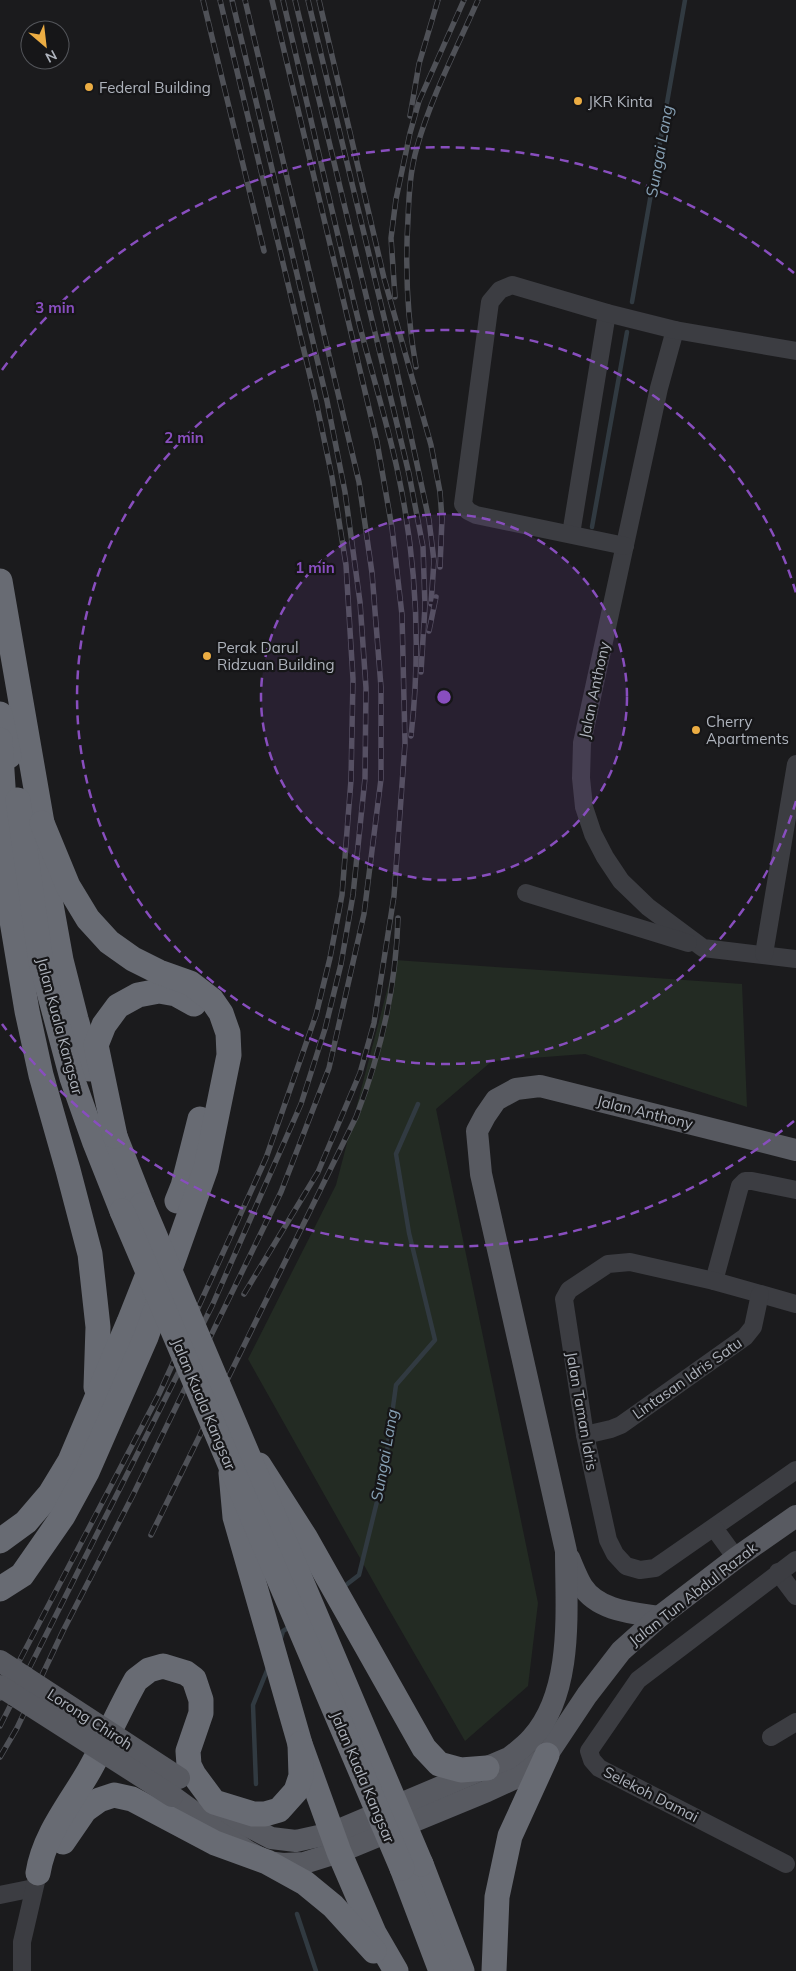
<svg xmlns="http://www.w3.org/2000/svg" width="796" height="1971" font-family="Mulish,sans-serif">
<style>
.grass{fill:#232b23}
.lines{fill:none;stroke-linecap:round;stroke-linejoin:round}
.stream{stroke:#313a41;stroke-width:4.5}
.minor{stroke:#3c3d42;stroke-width:18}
.major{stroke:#585a61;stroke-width:22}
.highway{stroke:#686b73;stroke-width:25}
.rail-casing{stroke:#4f5157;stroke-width:5.5}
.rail{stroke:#161618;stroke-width:4;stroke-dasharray:11;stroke-linecap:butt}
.major-bridge{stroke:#585a61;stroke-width:22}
.highway-bridge{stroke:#686b73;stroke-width:25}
.ring{fill:none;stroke:#884ebe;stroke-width:2.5;stroke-dasharray:9 6}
.poi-dot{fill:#ecad43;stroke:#161618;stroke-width:2}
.labels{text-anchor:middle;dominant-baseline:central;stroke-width:4.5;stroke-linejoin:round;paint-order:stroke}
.poi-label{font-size:15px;fill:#aeb3bc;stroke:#161618;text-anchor:start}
.street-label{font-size:15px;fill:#aeb3bc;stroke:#161618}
.water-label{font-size:16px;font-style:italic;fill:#87a1b5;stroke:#161618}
.centre{fill:#884ebe;stroke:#161618;stroke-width:2.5}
.ring-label{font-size:15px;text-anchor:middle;font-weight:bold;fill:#884ebe;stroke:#161618;stroke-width:4.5;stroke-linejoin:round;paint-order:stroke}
</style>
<rect width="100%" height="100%" fill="#1b1b1d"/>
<!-- grass -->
<path class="grass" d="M 395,960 L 742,984 L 747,1107 L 585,1054 L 492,1061 L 436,1109 L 538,1603 L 528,1686 L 465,1741 L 387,1606 L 248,1359 L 336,1185 Z"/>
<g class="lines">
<!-- stream -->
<g class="stream">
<path d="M 632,302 L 685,0"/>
<path d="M 592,527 L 627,332"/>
<path d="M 342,1588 L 359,1575 L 384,1473 L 396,1385 L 435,1340 L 409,1233 L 396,1154 L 418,1104"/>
<path d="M 280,1641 L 283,1631 L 291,1626"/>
<path d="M 256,1784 L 253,1705 L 268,1668"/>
<path d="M 297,1914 L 316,1971"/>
</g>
<!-- minor -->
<g class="minor">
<path d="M 675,330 L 659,388 L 582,743 L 581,778 L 584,807 L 593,834 L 605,857 L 621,881 L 648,907 L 703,948 L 796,959"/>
<path d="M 571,534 L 607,313"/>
<path d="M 625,546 L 476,515 L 468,511 L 463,504 L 490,302 L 500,290 L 512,285 L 607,313 L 675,330 L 796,351"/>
<path d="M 526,893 L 688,943"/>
<path d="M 764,954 L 796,764"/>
<path d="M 714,1281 L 740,1186 L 745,1181 L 752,1181 L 796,1190"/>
<path d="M 796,1304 L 714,1281 L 630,1262 L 608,1264 L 569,1290 L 564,1299 L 585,1435 L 608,1540 L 615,1554 L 626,1566 L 640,1570 L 655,1568 L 796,1470"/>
<path d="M 585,1435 L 611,1429 L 621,1425 L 745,1337 L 753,1327 L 760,1294"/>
<path d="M 714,1528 L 736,1558"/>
<path d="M 778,1572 L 796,1596"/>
<path d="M 771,1737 L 796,1722"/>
<path d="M 786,1864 L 599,1768 L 592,1760 L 589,1751 L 638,1680 L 796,1560"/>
<path d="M 0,1895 L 34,1888"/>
<path d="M 22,1971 L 22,1942 L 38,1873"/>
</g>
<!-- major -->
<g class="major">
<path d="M 569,1558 C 573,1567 577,1578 582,1586 C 598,1611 633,1613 659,1617"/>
<path d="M 172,1796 L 247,1851 L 267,1862 L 283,1864 L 304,1863 L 339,1852 L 487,1791 L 522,1775 L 547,1755 L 587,1695 L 621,1651 L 659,1617 L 736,1558 L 796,1516"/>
<path d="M 221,1807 L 248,1826 L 271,1838 L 296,1841 L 332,1833 L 509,1758 C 517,1752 526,1745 532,1738 C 574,1691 566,1610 566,1551 L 481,1174 L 477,1131 L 485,1116 L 496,1100 L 516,1089 L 540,1086 L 796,1150"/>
</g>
<!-- highway -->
<g class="highway">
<path d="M 0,581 L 42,823 L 50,899 L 61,960 L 76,1019 L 90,1069"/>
<path d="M 0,714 L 9,756"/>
<path d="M 0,740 L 7,848 L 8,897 L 27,1011 L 41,1075 L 68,1170 L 90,1254 L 98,1327 L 96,1387"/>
<path d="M 18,800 L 41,962 L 72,1078 L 95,1143 L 122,1211"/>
<path d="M 109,1121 L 142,1205"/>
<path d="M 115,1136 L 96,1045 L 104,1025 L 118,1006 L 138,995 L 159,991 L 176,994 L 194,1004"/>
<path d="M 177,1201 L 183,1186 L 200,1119"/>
<path d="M 259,1465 L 305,1537 L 424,1748 L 439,1764 L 461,1770 L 487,1768"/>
<path d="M 231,1473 L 235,1517 L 300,1744 L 339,1852 L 374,1933 L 396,1971"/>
<path d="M 0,1541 L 26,1522 L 50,1494 L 70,1461 L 129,1322 L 154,1259"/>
<path d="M 0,1589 L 22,1575 L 63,1516 L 87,1472 L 146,1337 L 206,1168 L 229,1055 L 228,1033 L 221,1013 L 212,1000 L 190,983 L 159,972 L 133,959 L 109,942 L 88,919 L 68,886 L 42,823"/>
<path d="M 63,1842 L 85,1810 L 99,1800 L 114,1795 L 132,1799 L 215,1843 L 267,1862 L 305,1883 L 333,1906 L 374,1951"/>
<path d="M 421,1864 L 462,1971"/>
<path d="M 402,1868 L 441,1971"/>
<path d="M 38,1873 C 44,1835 70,1804 89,1771 C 106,1741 119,1710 136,1680 L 149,1670 L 163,1666 L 186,1673 L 194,1679 L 201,1700 L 201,1713 L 188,1751 L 189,1765 L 194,1775 L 214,1802 L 253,1814 L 265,1814 L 279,1810 L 296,1791 L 301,1776 L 300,1744"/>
<path d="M 494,1971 L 497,1897 L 510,1836 L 547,1755"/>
</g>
<defs>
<g id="rail">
<path d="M 203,0 L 264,251"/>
<path d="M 283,0 C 308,106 332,213 358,319 C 371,371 387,421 398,473 C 416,558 421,649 411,736"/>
<path d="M 295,0 L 409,474 L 423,547 L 425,606 L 421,672"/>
<path d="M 308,0 L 396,367 L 429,520 L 434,561 L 431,604"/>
<path d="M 319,0 L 384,278 L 431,445 L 440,492 L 442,519 L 440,567"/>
<path d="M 410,116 L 419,64 L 438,0"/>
<path d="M 395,297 L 391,238 L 396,199 L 410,133 L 419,101 L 464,0"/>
<path d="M 416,367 C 407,317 405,269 408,219 C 409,195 410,171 417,147 C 431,97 457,48 478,0"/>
<path d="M 429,631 L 436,597"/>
<path d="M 244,1294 L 318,1172 L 360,1073 L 374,1023 L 394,896 L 405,743 L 402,615 L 392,528 L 377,442 L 272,0"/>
<path d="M 151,1535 L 356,1117 C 381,1053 396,987 398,918"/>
<path d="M 0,1698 L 159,1394 L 266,1158 L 316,1015 L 330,958 L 342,895 L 351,780 L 353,679 L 346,565 L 332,477 L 316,401 L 220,0"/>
<path d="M 0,1726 L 212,1306 L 301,1104 L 325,1029 L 341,964 L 353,895 L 365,778 L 366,688 L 360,602 L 345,492 L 327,401 L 232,0"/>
<path d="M 0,1757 L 17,1728 L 63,1631 L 133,1495 L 281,1192 L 329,1068 L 364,914 L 381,779 L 381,687 L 372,573 L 359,482 L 245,0"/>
</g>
</defs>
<!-- rail casing -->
<use href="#rail" class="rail-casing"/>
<!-- rail -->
<use href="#rail" class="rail"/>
<!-- major-bridge -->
<g class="major-bridge">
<path d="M 0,1661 L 179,1778"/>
<path d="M 0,1686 L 172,1796"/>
</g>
<!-- highway-bridge -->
<g class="highway-bridge">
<path d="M 142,1205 L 421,1864"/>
<path d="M 122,1211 L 402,1868"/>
</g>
</g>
<!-- distance rings -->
<circle cx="444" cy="697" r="183" fill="#884ebe" fill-opacity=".12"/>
<g class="ring">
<circle cx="444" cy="697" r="183"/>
<path d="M796 801A367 367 0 1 1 796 593"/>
<path d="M794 1121A550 550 0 0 1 2 1024M2 370A550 550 0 0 1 794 273"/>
</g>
<!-- markers -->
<g class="poi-dot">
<circle cx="89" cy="87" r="5"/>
<circle cx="578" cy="101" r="5"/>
<circle cx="207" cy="656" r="5"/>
<circle cx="696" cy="730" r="5"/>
</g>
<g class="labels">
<!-- poi labels -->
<g class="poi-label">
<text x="99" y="87">Federal Building</text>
<text x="588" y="101">JKR Kinta</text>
<text x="217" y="647">Perak Darul<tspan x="217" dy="17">Ridzuan Building</tspan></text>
<text x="706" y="721">Cherry<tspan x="706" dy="17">Apartments</tspan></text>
</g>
<!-- street labels -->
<g class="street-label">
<text transform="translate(594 690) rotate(-78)">Jalan Anthony</text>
<text transform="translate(60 1026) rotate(75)">Jalan Kuala Kangsar</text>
<text transform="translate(645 1112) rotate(14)">Jalan Anthony</text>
<text transform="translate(687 1378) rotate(-35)">Lintasan Idris Satu</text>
<text transform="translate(204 1404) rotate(67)">Jalan Kuala Kangsar</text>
<text transform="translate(582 1411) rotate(80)">Jalan Taman Idris</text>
<text transform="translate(693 1594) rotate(-38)">Jalan Tun Abdul Razak</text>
<text transform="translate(90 1719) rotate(33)">Lorong Chiroh</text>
<text transform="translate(363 1777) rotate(67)">Jalan Kuala Kangsar</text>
<text transform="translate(651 1794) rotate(27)">Selekoh Damai</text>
</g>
<!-- water labels -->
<g class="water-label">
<text transform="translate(659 151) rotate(-80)">Sungai Lang</text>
<text transform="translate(384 1455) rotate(-80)">Sungai Lang</text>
</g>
</g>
<circle cx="444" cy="697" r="8" class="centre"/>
<g class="ring-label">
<text x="55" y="313">3 min</text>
<text x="184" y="443">2 min</text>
<text x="315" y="573">1 min</text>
</g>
<!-- north arrow -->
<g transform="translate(45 45) rotate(152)"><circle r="24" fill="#161618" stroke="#53555a"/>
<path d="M0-4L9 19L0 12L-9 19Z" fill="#ecad43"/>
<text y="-8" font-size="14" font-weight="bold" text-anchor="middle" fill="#aeb3bc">N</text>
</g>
</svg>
